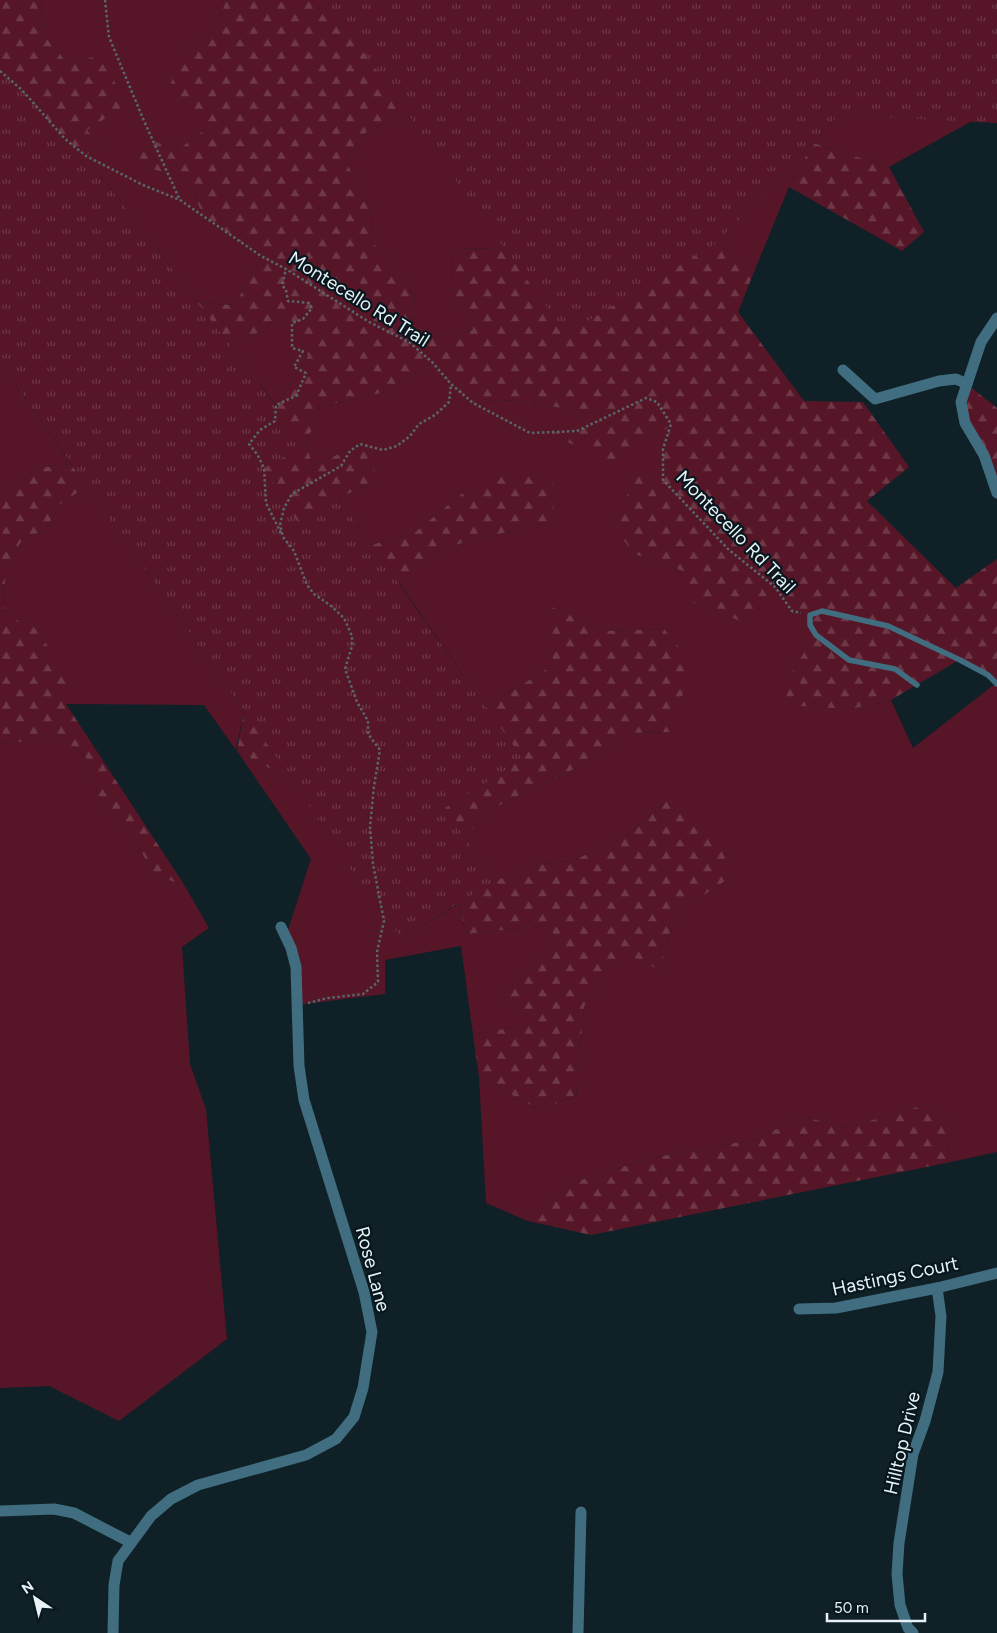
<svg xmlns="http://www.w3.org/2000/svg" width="997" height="1633" font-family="Figtree,sans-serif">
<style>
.grass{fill:#561627}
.forest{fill:url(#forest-firs)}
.park{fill:url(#park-tufts)}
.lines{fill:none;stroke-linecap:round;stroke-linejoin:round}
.path{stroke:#58676c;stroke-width:2.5;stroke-dasharray:2.5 2.5;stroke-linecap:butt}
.lane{stroke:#406e80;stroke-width:5.5}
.street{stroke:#406e80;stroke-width:11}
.labels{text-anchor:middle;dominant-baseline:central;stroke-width:4.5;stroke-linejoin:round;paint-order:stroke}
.street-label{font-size:19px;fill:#e8f2f6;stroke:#06171d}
</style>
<defs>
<pattern id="forest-firs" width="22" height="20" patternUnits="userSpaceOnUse" patternTransform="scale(1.25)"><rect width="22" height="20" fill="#561627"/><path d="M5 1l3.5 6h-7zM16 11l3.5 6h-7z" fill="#6e3847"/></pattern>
<pattern id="park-tufts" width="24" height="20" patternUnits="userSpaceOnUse" patternTransform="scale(1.25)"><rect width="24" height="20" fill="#561627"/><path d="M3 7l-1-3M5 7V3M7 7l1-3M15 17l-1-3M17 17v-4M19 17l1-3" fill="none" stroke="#6e3847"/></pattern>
</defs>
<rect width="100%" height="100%" fill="#0f2026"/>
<!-- grass -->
<g class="grass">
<path d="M 41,0 L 227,0 L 211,33 L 184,50 L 203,131 L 179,149 L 140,138 L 141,164 L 191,183 L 202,215 L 261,256 L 235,305 L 198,303 L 86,156 L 98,144 L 86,130 L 126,104 L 69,65 L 43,34 Z"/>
<path d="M 408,113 L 505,248 L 452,249 L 451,286 L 473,330 L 409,342 L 415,299 L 401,273 L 374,244 L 370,207 L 346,162 L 365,133 Z"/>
<path d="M 839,115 L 972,121 L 889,167 L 813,143 L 789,187 L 756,267 L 715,244 Z"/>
<path d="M 285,308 L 308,356 L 276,405 L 227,341 L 262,332 Z"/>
<path d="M 0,362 L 71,464 L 37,468 L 0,500 Z"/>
<path d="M 432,362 L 451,384 L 473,403 L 515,400 L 610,416 L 577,431 L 549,434 L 671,424 L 663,449 L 663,480 L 634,554 L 683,571 L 775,587 L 792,611 L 810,615 L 816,635 L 790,675 L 851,709 L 891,700 L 913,748 L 996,683 L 988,675 L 997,665 L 997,1152 L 946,1163 L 952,1125 L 928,1104 L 845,1128 L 803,1116 L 757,1139 L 651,1158 L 575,1182 L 528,1221 L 486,1203 L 479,1077 L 540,1110 L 576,1095 L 584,1007 L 621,951 L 660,970 L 675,914 L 731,876 L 666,801 L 625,837 L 572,861 L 540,863 L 494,881 L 465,838 L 487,811 L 578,767 L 626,733 L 670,732 L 664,629 L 603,631 L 553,608 L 553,665 L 486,707 L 399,583 L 429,554 L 462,543 L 549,522 L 469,488 L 414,533 L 371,545 L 338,498 L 375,482 L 360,444 L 313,466 L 306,445 L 320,407 L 385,392 Z"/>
<path d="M 87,486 L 244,711 L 236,750 L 204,705 L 66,704 L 3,616 L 6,566 L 24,537 L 46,531 L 59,505 Z"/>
<path d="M 55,732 L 87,759 L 103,808 L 134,837 L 153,874 L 185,886 L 209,928 L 182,947 L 190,1064 L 206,1109 L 227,1339 L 119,1421 L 49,1386 L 0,1388 L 0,744 L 20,742 Z"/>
<path d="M 237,751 L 293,781 L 403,938 L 458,904 L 467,934 L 549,925 L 556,941 L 503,994 L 525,1025 L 473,1035 L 461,946 L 385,960 L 385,994 L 297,1005 L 286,936 L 311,859 Z"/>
</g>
<!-- forest -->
<g class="forest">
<path d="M 0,0 L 41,0 L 43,34 L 69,65 L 101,54 L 126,105 L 87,130 L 98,144 L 86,156 L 65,139 L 22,90 L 0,71 Z"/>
<path d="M 227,0 L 542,0 L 421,76 L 408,113 L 365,133 L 346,162 L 370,207 L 374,244 L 401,273 L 415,299 L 409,342 L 473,330 L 451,286 L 452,249 L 505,248 L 534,235 L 766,191 L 715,244 L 756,267 L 738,312 L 804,401 L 863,402 L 909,467 L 867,501 L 956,588 L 997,559 L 997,665 L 988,675 L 959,660 L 891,700 L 851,709 L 785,705 L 790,675 L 815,635 L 810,615 L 792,611 L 775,587 L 743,622 L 691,602 L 683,571 L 634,554 L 615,528 L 636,473 L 663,480 L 663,449 L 671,425 L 617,465 L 548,433 L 577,431 L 609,416 L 515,400 L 473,403 L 451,384 L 432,362 L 385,392 L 320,407 L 306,445 L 313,466 L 360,444 L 374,461 L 375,482 L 338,498 L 358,572 L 371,545 L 414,533 L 469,488 L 511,474 L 542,473 L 559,489 L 549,522 L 462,543 L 429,554 L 366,616 L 145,386 L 258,441 L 276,405 L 308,356 L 285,309 L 262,332 L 227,341 L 259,383 L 225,392 L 198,303 L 235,305 L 261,256 L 202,215 L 191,183 L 140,164 L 139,137 L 179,149 L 203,131 L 171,83 L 184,50 L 211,33 Z"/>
<path d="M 813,143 L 889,167 L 924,232 L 902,251 L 789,187 Z"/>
<path d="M 967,384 L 997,408 L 997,493 L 965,423 Z"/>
<path d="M 71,464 L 87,486 L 59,505 L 46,531 L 24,537 L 6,566 L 3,615 L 36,627 L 72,686 L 66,704 L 185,886 L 153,874 L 134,837 L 103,808 L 87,759 L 55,732 L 20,742 L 0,744 L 0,500 L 37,468 Z"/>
<path d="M 552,607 L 603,631 L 664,629 L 693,664 L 670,732 L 626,733 L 578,767 L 487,811 L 465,838 L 393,854 L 448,750 L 486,707 L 553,665 Z"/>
<path d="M 245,677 L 293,781 L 237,751 L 244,711 Z"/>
<path d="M 666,801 L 718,836 L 731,877 L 675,914 L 660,970 L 621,952 L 584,1007 L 576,1095 L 540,1110 L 479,1077 L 473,1035 L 524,1025 L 503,994 L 556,941 L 549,925 L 467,934 L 458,904 L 452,879 L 494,881 L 540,863 L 572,861 L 625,837 Z"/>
<path d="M 928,1104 L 952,1125 L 946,1163 L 591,1235 L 528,1221 L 575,1182 L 651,1158 L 757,1139 L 803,1116 L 845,1128 Z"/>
</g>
<!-- park -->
<g class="park">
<path d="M 326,0 L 997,0 L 997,123 L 839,115 L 715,244 L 566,334 Z"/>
<path d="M 0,71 L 22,90 L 65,139 L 86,156 L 306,445 L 264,468 L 302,529 L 338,498 L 523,759 L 445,808 L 494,881 L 403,938 L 367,901 L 356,877 L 293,781 L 0,362 Z"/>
</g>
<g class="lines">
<!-- path -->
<g class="path">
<path d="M 105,0 L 109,37 L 144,121 L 179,198"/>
<path d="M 0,71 L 22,90 L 65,139 L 86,156 L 143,185 L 180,200 L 261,256 L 286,269 L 369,322 L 409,342 L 432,362 L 451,384 L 473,403 L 530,433 L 577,431 L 646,398 L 657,402 L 671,424 L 663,449 L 663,480 L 728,549 L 775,587 L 792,611 L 801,613"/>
<path d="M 281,533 L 266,503 L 264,468 L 257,454 L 249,444 L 260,430 L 275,421 L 276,405 L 296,396 L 306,373 L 294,367 L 303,351 L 292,348 L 292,323 L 303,319 L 312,308 L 309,303 L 288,301 L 286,290 L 282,285 L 286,269"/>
<path d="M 308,1003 L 328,998 L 363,994 L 378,982 L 377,952 L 384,921 L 373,864 L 370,827 L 374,786 L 380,750 L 368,734 L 368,721 L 357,702 L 345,669 L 352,646 L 352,636 L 344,618 L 330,605 L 314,594 L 307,585 L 294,551 L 283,537 L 280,525 L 284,508 L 292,494 L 341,466 L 350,451 L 360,444 L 383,450 L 397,446 L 410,436 L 419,424 L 435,415 L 449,402 L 451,385"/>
</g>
<!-- lane -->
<path class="lane" d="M 917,685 L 895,669 L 849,660 L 816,635 L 810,625 L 810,615 L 822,611 L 888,626 L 960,660 L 988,675 L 997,684"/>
<!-- street -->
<g class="street">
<path d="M 997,318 L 981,342 L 961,402 L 965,423 L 984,455 L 997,493"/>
<path d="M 843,370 L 875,399 L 939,381 L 956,379 L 967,384"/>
<path d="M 799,1309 L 836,1308 L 937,1288 L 997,1273"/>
<path d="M 0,1511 L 54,1509 L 74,1513 L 130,1542"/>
<path d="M 113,1633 L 114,1585 L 118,1561 L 151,1516 L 171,1499 L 198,1485 L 306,1455 L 336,1439 L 354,1417 L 363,1388 L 372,1332 L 364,1292 L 304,1100 L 299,1066 L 296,967 L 291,948 L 281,927"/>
<path d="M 578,1633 L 581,1512"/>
<path d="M 913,1633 L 908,1628 L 900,1605 L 897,1574 L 899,1543 L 913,1454 L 925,1421 L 938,1372 L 941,1316 L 937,1288"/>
</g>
</g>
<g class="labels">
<!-- street labels -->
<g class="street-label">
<text transform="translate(359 299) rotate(32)">Montecello Rd Trail</text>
<text transform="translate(736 532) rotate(46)">Montecello Rd Trail</text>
<text transform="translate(373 1269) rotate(75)">Rose Lane</text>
<text transform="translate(895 1276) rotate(-12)">Hastings Court</text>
<text transform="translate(902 1443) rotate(-77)">Hilltop Drive</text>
</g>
</g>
<!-- north arrow -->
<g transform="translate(35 1598) rotate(325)" stroke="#06171d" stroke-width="4" paint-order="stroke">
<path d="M0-4L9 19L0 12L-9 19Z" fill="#e8f2f6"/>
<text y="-8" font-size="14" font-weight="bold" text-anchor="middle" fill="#e8f2f6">N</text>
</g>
<!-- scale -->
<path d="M827 1613v8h98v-8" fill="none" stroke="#e8f2f6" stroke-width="2.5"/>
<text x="834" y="1613" font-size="15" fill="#e8f2f6" stroke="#06171d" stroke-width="4" paint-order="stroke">50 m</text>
</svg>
